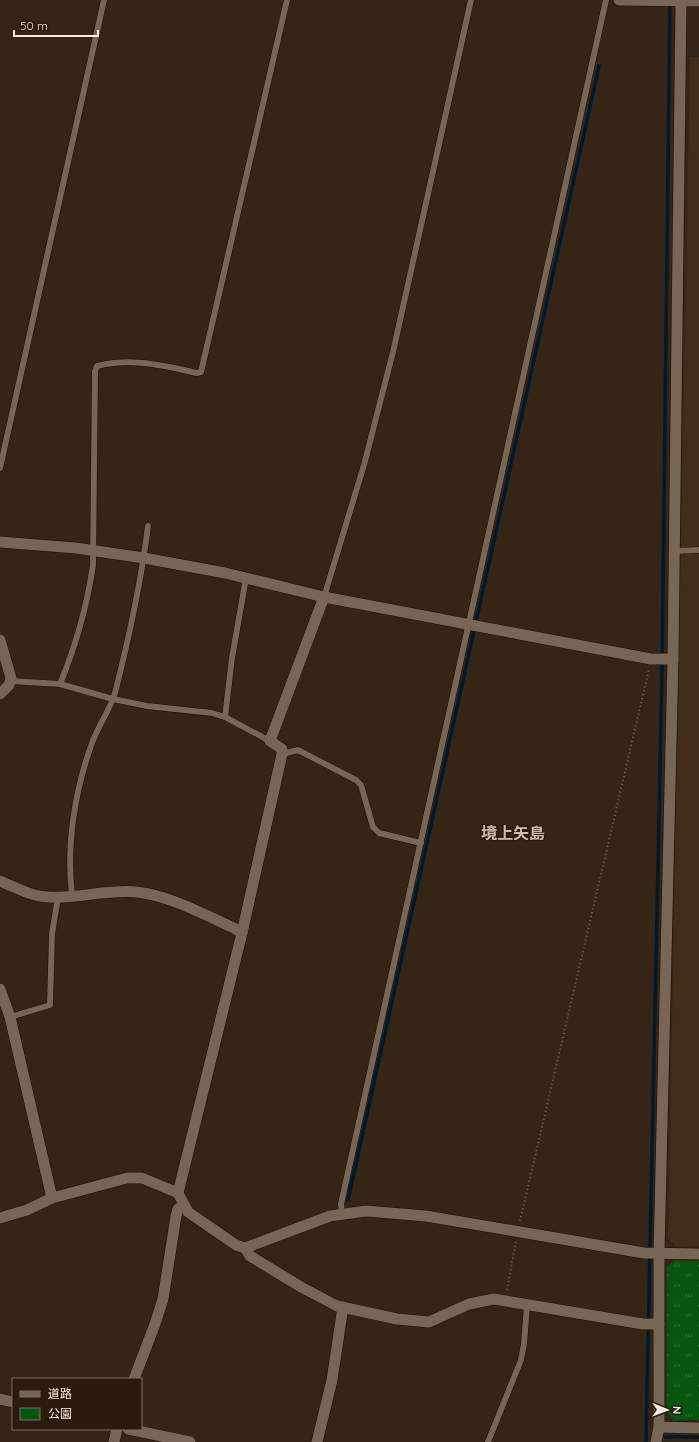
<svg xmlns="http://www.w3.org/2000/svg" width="699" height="1442" font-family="Quicksand,'Noto Sans JP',sans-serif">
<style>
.built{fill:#422d1a}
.park{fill:url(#park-tufts)}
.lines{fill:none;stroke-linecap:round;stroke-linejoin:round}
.stream{stroke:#00192d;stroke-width:3.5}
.service-casing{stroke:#1b0e03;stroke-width:7}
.minor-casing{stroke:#1b0e03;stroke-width:12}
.tertiary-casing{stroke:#1b0e03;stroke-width:12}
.path{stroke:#75675b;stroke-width:2;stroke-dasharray:1 3;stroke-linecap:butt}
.service{stroke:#776556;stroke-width:6}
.minor{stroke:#776556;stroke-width:11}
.tertiary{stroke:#776556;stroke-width:11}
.labels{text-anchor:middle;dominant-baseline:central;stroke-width:3;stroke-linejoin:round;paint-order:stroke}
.quarter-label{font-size:16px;font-weight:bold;fill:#d1bdac;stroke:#2a1b0e}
</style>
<defs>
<pattern id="park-tufts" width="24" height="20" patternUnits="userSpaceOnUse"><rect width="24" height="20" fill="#05560f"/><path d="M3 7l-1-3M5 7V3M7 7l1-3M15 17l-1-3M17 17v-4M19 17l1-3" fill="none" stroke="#2a6e32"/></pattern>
</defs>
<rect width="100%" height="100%" fill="#342517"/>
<!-- built -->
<path class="built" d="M 690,57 L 699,57 L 699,1246 L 675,1246 L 668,1238 Z"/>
<!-- park -->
<path class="park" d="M 674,1261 L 699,1261 L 699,1420 L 674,1420 L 667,1412 L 667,1266 Z"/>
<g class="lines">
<!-- stream -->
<g class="stream">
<path d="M 348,1200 L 599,66"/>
<path d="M 665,1437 L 699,1437"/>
<path d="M 646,1442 L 662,671 L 670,1"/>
</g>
<defs>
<g id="service">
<path d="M 0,468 L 104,0"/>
<path d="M 674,551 L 699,550"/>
<path d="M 324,597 L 364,465 L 393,352 L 471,0"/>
<path d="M 11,681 L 60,684 L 113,699 L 147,706 L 212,713 L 225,717 L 270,741"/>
<path d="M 60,684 C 76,645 87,607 93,565 L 95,371 L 97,366 C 130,357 165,366 197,373 L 201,372 L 287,0"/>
<path d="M 225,717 L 232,658 L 246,578"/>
<path d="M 282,754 L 298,750 L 356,780 L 361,785 L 373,827 L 379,833 L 421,843"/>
<path d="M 72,895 C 66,845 75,790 92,743 C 98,726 110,710 115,693 C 129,638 141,582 148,526"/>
<path d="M 10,1017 L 50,1005 L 52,934 L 58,897"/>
<path d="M 342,1213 L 341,1204 L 606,0"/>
<path d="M 488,1442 L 521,1360 L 524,1344 L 527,1305"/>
</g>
<g id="minor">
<path d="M 0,542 L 76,548 L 144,558 L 225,573 L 324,597 L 651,659 L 673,659"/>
<path d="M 0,640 L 11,678 L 9,685 L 0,694"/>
<path d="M 242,933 L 282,754 L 282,749 L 270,741 L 324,597"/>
<path d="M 0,989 L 10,1017 L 52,1198"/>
<path d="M 0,1218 L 27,1210 L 52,1198 L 127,1178 L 142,1178 L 178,1193"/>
<path d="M 245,1248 L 250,1256 L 301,1287 L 337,1306 L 397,1319 L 429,1322 L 469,1304 L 494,1299 L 643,1324 L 659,1324"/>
<path d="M 134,1379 L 155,1324 L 163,1299 L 176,1216 L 178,1209 L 183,1205"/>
<path d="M 0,1399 L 13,1402"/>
<path d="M 659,1427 L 699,1428"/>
<path d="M 128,1429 L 190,1442"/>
<path d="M 114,1442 L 117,1429"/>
<path d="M 317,1442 L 332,1380 L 343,1307"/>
<path d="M 656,1442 L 659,1427 L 659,1254"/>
</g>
<g id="tertiary">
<path d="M 619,0 L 699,1"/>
<path d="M 0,881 C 15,887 32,897 49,897 C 78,899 107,889 137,892 C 171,896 203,914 234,928 L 242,933 L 178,1193 L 188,1212 L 236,1245 L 245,1248 L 330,1216 L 366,1211 L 426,1216 L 644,1253 L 699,1254"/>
<path d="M 659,1254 L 673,659 L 681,2"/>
</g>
</defs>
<!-- service casing -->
<use href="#service" class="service-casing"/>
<!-- minor casing -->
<use href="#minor" class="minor-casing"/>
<!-- tertiary casing -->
<use href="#tertiary" class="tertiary-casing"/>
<!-- path -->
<g class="path">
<path d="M 520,1221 L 649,669"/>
<path d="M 507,1290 L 516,1241"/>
</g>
<!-- service -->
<use href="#service" class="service"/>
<!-- minor -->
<use href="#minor" class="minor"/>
<!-- tertiary -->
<use href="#tertiary" class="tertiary"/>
</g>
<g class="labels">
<!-- quarter labels -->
<g class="quarter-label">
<text x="513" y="833">境上矢島</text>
</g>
</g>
<!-- legend -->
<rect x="12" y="1378" width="130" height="52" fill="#2a1b0e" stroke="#7c6f63"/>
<rect x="20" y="1391" width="20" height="6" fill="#776556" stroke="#7c6f63"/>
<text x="48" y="1398" font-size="12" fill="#f7ece3">道路</text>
<rect x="20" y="1408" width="20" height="12" fill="url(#park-tufts)" stroke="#7c6f63"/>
<text x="48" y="1418" font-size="12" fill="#f7ece3">公園</text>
<!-- north arrow -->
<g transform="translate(667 1410) rotate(91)" stroke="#2a1b0e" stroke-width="3" paint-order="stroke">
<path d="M0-3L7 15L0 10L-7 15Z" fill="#f7ece3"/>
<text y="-6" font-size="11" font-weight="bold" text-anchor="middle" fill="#f7ece3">N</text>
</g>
<!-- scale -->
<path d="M14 30v6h84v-6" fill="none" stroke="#f7ece3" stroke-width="2"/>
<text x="20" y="30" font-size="12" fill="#f7ece3" stroke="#2a1b0e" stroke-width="3" paint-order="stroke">50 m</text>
</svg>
